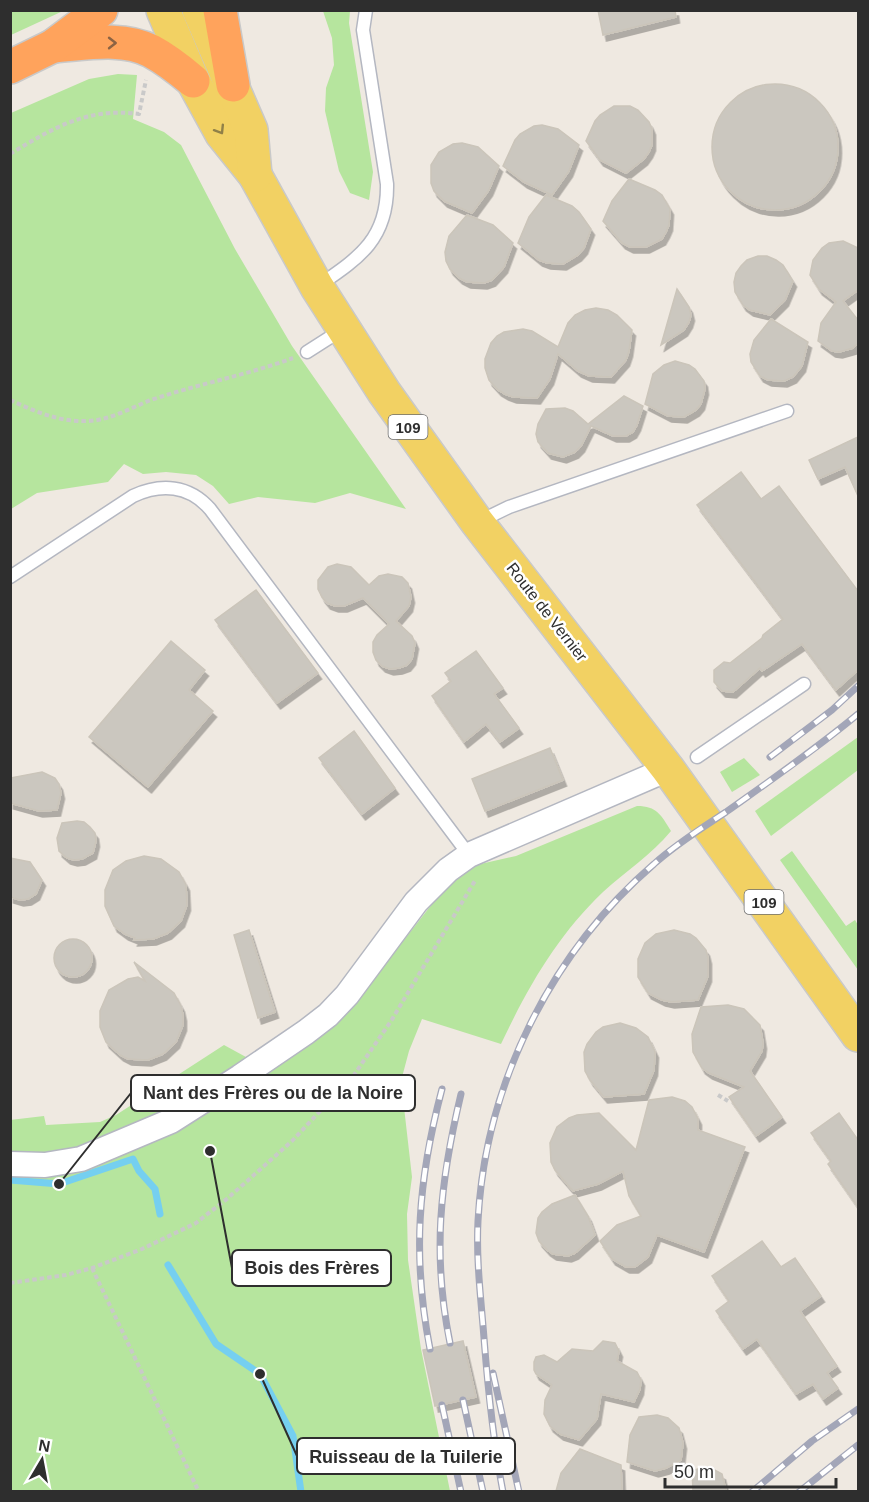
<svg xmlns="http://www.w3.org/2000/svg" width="869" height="1502" font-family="Arial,sans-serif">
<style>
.green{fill:#b6e59e}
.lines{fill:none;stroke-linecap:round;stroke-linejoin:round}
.stream{stroke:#75cff0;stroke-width:7}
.building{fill:#cbc7bf;stroke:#cbc5ba;stroke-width:1.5;filter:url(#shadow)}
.lane-casing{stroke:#b4b7c1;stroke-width:15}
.street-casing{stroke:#b4b7c1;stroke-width:27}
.primary-casing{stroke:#c9c9c9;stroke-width:36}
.highway-casing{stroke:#c9c9c9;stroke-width:36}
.path{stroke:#c9c9c9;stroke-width:4;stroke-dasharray:4.5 3;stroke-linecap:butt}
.lane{stroke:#fff;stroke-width:12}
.street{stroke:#fff;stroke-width:24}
.primary{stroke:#f2d163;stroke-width:33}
.highway{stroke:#ffa35c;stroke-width:33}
.rail-casing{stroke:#a3a6b8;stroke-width:7}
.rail{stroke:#fff;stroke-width:4.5;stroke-dasharray:14;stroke-linecap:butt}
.oneway{stroke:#8c6343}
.oneway2{stroke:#908048}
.labels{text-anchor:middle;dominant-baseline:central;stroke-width:5;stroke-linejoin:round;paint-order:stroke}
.shield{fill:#fff;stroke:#6d6d6d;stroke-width:1.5}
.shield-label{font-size:15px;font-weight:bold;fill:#2e2e2e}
.street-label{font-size:16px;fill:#2e2e2e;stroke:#fff}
.leader{fill:none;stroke:#2e2e2e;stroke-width:2}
.callout-dot{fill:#2e2e2e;stroke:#fff;stroke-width:2}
.callout{fill:#fff;stroke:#2e2e2e;stroke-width:2}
.callout-label{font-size:18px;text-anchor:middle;font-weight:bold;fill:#2e2e2e}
</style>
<defs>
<filter id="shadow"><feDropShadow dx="3.5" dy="6" stdDeviation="0" flood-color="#0004"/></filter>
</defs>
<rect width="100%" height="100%" fill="#efe9e1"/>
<!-- green -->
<g class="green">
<path d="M 11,10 L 63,10 L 63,11 L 11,35 Z"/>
<path d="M 323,11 L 350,11 L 349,23 L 373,172 L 369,200 L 350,193 L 339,171 L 325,111 L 326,88 L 334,65 L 332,38 Z"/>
<path d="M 118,74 L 137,75 L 133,119 L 164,132 L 181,145 L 235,249 L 292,346 L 406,509 L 350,493 L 315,503 L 258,497 L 229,504 L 213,486 L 196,475 L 166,472 L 143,474 L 124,464 L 108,482 L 37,493 L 11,509 L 11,113 L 89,79 Z"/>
<path d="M 858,737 L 858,770 L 771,836 L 755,811 Z"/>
<path d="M 744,758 L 760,775 L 732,792 L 720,772 Z"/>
<path d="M 637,806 C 657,806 661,815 671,831 C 652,854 625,872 603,892 C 557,936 528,987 501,1044 L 422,1019 L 409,1051 L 401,1081 L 412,1177 L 407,1214 L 408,1260 L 421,1349 L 450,1491 L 11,1491 L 10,1120 L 44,1116 L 46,1125 L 100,1122 L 116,1115 L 224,1045 L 270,1070 L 361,995 L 443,890 L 476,865 L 516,856 Z"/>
<path d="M 792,851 L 846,926 L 855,920 L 858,925 L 858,970 L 780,860 Z"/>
</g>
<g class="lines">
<!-- stream -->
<g class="stream">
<path d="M 10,1180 L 59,1184 L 133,1159 L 139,1171 L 155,1189 L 160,1214"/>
<path d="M 168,1265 L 216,1344 L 260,1374 L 293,1436 L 301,1492"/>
</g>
</g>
<!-- building -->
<g class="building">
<path d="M 598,10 L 675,10 L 676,17 L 603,35 Z"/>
<circle cx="775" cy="147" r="63"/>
<path d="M 614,106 L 630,106 L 638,110 L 649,122 L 652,129 L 652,145 L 649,152 L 644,159 L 626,173 L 600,160 L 586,141 L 595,121 L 600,115 Z"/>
<path d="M 542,125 L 558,129 L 579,145 L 569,171 L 552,195 L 524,182 L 503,166 L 515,140 L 520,134 L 534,126 Z"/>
<path d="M 462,143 L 478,147 L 499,166 L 489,190 L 472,213 L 444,201 L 434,191 L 431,183 L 431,165 L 439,152 L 453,144 Z"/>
<path d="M 629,179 L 655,190 L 662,195 L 670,209 L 669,225 L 666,232 L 662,239 L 646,247 L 630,247 L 622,243 L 603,221 L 612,201 Z"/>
<path d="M 546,195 L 572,206 L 579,212 L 591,229 L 584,248 L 578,255 L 563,264 L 547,263 L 539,260 L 518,243 L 529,217 Z"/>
<path d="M 467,215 L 493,225 L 513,243 L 504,267 L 492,280 L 484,283 L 467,282 L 459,278 L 450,269 L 446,261 L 445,252 L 449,236 Z"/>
<path d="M 843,241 L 858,248 L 858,290 L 843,301 L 858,320 L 858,343 L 853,348 L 839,352 L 832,351 L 818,341 L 821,323 L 836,302 L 819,289 L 810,275 L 813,260 L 822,248 L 829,243 Z"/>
<path d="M 758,256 L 767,256 L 776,260 L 783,265 L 793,281 L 785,300 L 770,315 L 750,310 L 743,305 L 735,292 L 734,282 L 736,273 L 741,266 L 747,260 Z"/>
<path d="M 677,289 L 689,307 L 691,315 L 689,322 L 684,330 L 661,345 Z"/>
<path d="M 596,308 L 608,310 L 617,315 L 632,330 L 629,351 L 626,360 L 611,377 L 589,376 L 578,371 L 558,354 L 550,379 L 537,398 L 513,397 L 505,394 L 498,390 L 489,380 L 485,368 L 485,359 L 491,343 L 497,336 L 504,332 L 523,329 L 532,331 L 558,347 L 568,323 L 575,315 L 585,310 Z"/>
<path d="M 771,319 L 808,342 L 802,366 L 793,377 L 784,381 L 768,380 L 760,376 L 751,362 L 750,354 L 754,340 Z"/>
<path d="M 675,361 L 689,365 L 695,369 L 704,381 L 705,389 L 701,404 L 696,410 L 684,417 L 668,416 L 645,404 L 653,374 L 664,365 Z"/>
<path d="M 624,396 L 643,406 L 637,425 L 633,432 L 626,436 L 613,436 L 591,426 L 581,446 L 575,452 L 563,457 L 548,453 L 538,442 L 536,434 L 538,424 L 546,409 L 565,408 L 573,411 L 588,424 Z"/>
<path d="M 858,437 L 858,496 L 845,467 L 818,479 L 809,460 Z"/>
<path d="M 741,472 L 761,499 L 779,486 L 858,591 L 858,670 L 836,690 L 802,644 L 762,671 L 760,668 L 733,692 L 722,691 L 714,682 L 714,670 L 724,662 L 730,663 L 762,638 L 763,635 L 783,619 L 697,505 Z"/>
<path d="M 337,564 L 351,567 L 369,585 L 379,576 L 388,574 L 402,577 L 408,583 L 411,597 L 409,606 L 396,621 L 412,636 L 415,643 L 412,659 L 407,665 L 399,668 L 390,669 L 382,666 L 376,660 L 373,652 L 373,642 L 377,635 L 389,624 L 363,598 L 344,606 L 335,606 L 327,603 L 322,597 L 318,589 L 318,580 L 328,567 Z"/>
<path d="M 256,590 L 318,673 L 277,703 L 215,620 Z"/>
<path d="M 171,641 L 205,670 L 189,690 L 213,711 L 148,787 L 89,737 Z"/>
<path d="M 476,651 L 503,688 L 494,694 L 519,728 L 500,742 L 486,724 L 464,742 L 432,696 L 451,681 L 445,673 Z"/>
<path d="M 354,731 L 395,788 L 362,814 L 319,758 Z"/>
<path d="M 550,748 L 563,780 L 485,811 L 472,779 Z"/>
<path d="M 42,772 L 55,778 L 59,784 L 61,793 L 57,810 L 39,811 L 10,803 L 10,778 Z"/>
<path d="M 77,821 L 84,822 L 90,827 L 95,833 L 96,841 L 93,853 L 82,859 L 74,860 L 67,858 L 59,851 L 57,838 L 62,823 Z"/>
<path d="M 144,856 L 161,859 L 179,872 L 186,885 L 187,905 L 181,921 L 168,933 L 153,939 L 134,940 L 135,938 L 125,934 L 114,926 L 105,906 L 105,890 L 113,870 L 126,861 Z"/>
<path d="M 10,858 L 30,862 L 42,880 L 36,894 L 28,899 L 20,900 L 10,897 Z"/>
<path d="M 249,930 L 275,1012 L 258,1018 L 234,935 Z"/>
<path d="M 674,930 L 690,934 L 696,938 L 706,950 L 708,958 L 708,976 L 698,1000 L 671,1002 L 662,1000 L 648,993 L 638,977 L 638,959 L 645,943 L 656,934 Z"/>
<circle cx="73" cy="958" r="19"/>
<path d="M 134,962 L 174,993 L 181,1006 L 183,1015 L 183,1025 L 176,1042 L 163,1054 L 148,1060 L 128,1059 L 120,1055 L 106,1042 L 100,1027 L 100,1011 L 109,990 L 128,979 L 138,977 L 145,981 Z"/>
<path d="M 728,1005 L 744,1009 L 760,1025 L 763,1043 L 762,1051 L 750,1071 L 782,1117 L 756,1136 L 729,1097 L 744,1087 L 709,1073 L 702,1068 L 693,1052 L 692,1034 L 701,1007 Z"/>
<path d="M 620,1023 L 636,1028 L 648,1037 L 655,1052 L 654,1070 L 644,1094 L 604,1097 L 590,1080 L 585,1071 L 584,1052 L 587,1044 L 596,1032 L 603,1027 Z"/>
<path d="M 672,1097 L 685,1101 L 692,1107 L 698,1119 L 698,1130 L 745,1147 L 704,1252 L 657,1235 L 648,1257 L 635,1267 L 626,1267 L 612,1259 L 600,1241 L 617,1225 L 641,1216 L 629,1196 L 623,1171 L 598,1184 L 573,1191 L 555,1170 L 551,1162 L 550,1143 L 557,1127 L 569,1118 L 577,1115 L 599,1113 L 636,1150 L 649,1100 Z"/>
<path d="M 839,1113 L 858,1140 L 858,1207 L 828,1164 L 831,1161 L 811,1133 Z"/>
<path d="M 575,1195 L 588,1216 L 595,1235 L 575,1253 L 568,1256 L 553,1254 L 547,1250 L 539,1241 L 536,1233 L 538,1218 L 542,1212 L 552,1204 Z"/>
<path d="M 762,1241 L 781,1267 L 795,1258 L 821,1296 L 800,1311 L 837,1366 L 827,1373 L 838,1388 L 823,1399 L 813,1384 L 796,1394 L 757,1339 L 743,1349 L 716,1311 L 729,1301 L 712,1276 Z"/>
<path d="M 463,1341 L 476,1397 L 435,1406 L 423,1350 Z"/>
<path d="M 603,1341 L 615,1343 L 619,1351 L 617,1361 L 637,1372 L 641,1380 L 640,1389 L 634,1402 L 601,1394 L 597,1419 L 579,1440 L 560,1434 L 550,1426 L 544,1414 L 545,1400 L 552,1385 L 536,1374 L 534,1370 L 534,1362 L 536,1357 L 544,1355 L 557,1362 L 572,1349 L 593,1351 Z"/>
<path d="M 657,1415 L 668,1418 L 679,1428 L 683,1443 L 681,1460 L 666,1468 L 655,1471 L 627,1462 L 630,1435 L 639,1417 Z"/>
<path d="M 580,1449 L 621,1465 L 622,1491 L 556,1491 L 561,1473 Z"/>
<path d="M 709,1467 L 722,1474 L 726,1491 L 693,1491 L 692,1470 Z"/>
</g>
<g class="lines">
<defs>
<g id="lane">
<path d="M 318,286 C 359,258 388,239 387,184 L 363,30 L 366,10"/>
<path d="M 307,352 L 343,329"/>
<path d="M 478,522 L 509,507 L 787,411"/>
<path d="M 10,577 L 133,496 C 161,483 189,485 210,509 L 469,855"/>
<path d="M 697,757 L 804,684"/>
</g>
<path id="street" d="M 10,1164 L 45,1165 L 81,1159 L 171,1121 L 240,1077 L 306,1032 L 328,1015 L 347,995 L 416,902 L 448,870 L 469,855 L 668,769"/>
<g id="primary">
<path d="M 163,10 L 193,81 L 222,134 L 255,175 L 317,287 L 384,392 L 477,522 L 668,769 L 858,1035"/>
<path d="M 199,10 L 251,130 L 255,175"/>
</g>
<g id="highway">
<path d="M 220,10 L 233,85"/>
<path d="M 53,46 C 84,44 122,36 151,51 C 166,59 180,70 193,81"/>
<path d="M 10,67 L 53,46 L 101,10"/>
</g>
</defs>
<!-- lane casing -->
<use href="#lane" class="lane-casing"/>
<!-- street casing -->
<use href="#street" class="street-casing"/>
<!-- primary casing -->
<use href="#primary" class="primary-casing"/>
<!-- highway casing -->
<use href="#highway" class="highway-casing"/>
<!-- path -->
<g class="path">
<path d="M 10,154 C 53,128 88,107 139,114 L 146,80"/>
<path d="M 10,400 C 34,411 59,422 86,421 C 109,421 130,408 151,400 C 198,384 247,375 293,358"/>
<path d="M 718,1095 L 728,1101"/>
<path d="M 92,1268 L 199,1492"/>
<path d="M 10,1283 L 66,1275 L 92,1268 L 142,1249 L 196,1223 L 228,1198 L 292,1141 L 354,1075 L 391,1021 L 476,879"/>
</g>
<!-- lane -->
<use href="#lane" class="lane"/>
<!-- street -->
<use href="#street" class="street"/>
<!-- primary -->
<use href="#primary" class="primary"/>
<!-- highway -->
<use href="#highway" class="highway"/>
<defs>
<g id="rail">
<path d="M 770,757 L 832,710 L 858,686"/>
<path d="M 450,1343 C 432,1254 440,1182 461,1094"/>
<path d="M 430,1349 C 412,1256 418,1180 442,1089"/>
<path d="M 493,1373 L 519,1492"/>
<path d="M 463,1400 L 483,1492"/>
<path d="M 442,1405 L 461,1492"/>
<path d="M 503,1492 C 493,1440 488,1390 484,1338 C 481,1299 476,1260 478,1221 C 485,1084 551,953 654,864 C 676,844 702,828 726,812 C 771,780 816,749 858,714"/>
<path d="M 752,1492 L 812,1441 L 858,1409"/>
<path d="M 799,1492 L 858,1445"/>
</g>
</defs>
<!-- rail casing -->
<use href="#rail" class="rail-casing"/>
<!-- rail -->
<use href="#rail" class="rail"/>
</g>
<!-- one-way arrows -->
<defs><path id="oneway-chevron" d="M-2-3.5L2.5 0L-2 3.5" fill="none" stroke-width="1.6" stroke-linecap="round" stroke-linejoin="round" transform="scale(1.5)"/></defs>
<use class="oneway" href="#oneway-chevron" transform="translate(112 43)"/>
<use class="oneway2" href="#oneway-chevron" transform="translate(220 130) rotate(58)"/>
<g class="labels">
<!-- shield labels -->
<g class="shield">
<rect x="388.5" y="415" width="39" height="24" rx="4.5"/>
<rect x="744.5" y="890" width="39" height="24" rx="4.5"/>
</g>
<g class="shield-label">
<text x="408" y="427">109</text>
<text x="764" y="902">109</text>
</g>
<!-- street labels -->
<g class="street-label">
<text transform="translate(547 612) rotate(52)">Route de Vernier</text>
</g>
</g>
<!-- callouts -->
<path class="leader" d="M59 1184L131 1093M210 1151L232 1268M260 1374L297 1456"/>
<g class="callout-dot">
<circle cx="59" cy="1184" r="6"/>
<circle cx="210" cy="1151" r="6"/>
<circle cx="260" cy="1374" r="6"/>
</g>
<g class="callout">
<rect x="131" y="1075" width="284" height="36" rx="6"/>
<rect x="232" y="1250" width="159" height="36" rx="6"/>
<rect x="297" y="1438" width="218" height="36" rx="6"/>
</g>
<g class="callout-label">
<text x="273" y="1099">Nant des Frères ou de la Noire</text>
<text x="312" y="1274">Bois des Frères</text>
<text x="406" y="1463">Ruisseau de la Tuilerie</text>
</g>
<!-- border -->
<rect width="869" height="1502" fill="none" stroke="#2e2e2e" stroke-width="24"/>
<!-- north arrow -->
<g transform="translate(42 1460) rotate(10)" stroke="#ffffff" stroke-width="4.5" paint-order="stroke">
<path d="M0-4.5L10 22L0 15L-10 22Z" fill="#2e2e2e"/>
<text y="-9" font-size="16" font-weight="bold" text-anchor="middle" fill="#2e2e2e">N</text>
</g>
<!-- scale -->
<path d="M665 1478v9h171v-9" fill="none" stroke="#2e2e2e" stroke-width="3"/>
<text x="674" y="1478" font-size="18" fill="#2e2e2e" stroke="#ffffff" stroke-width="4.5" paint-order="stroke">50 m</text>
</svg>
